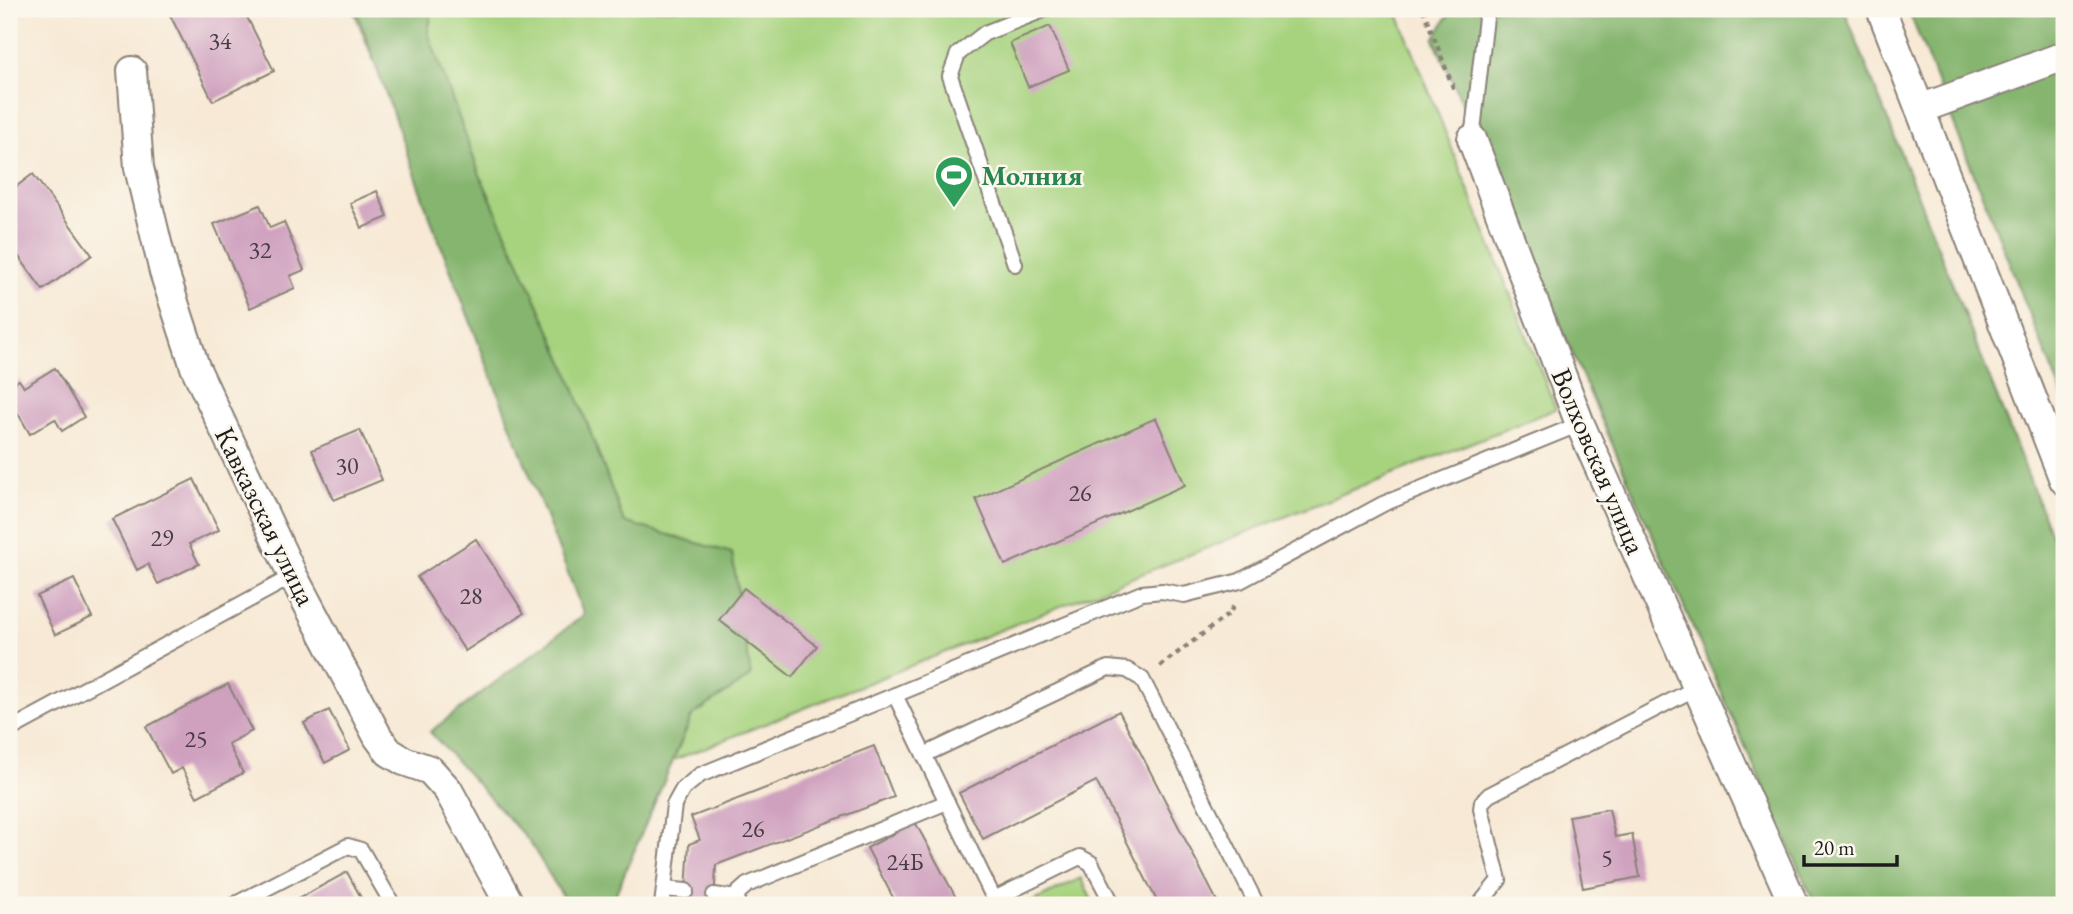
<svg xmlns="http://www.w3.org/2000/svg" width="2073" height="914" font-family="'EB Garamond',serif">
<style>
.green{fill:#a7d37f;stroke:#62784e;stroke-width:2}
.forest{fill:#85b56e;stroke:#506845;stroke-width:2}
.building{fill:#cfa1bf}
.lines{fill:none;stroke-linecap:round;stroke-linejoin:round}
.service-casing{stroke:#8a8278;stroke-width:18}
.minor-casing{stroke:#8a8278;stroke-width:32}
.path{stroke:#8a8278;stroke-width:4.5;stroke-dasharray:5 5;stroke-linecap:butt}
.service{stroke:#fff;stroke-width:14}
.minor{stroke:#fff;stroke-width:28}
.labels{text-anchor:middle;dominant-baseline:central;stroke-width:5;stroke-linejoin:round;paint-order:stroke}
.number-label{font-size:24px;fill:#493d45}
.leisure-label{font-size:28px;font-weight:bold;fill:#27864d;stroke:#fbf7ec;text-anchor:start}
.street-label{font-size:28px;fill:#1c1c1c;stroke:#fbf7ec}
</style>
<rect width="100%" height="100%" fill="#fbf7ec"/>
<filter id="ink" filterUnits="userSpaceOnUse"><feTurbulence type="fractalNoise" baseFrequency=".0143" numOctaves="2"/><feDisplacementMap in="SourceGraphic" scale="14" xChannelSelector="R" yChannelSelector="G"/><feConvolveMatrix kernelMatrix="1 2 1 2 8 2 1 2 1" color-interpolation-filters="sRGB"/></filter>
<filter id="wash" filterUnits="userSpaceOnUse"><feTurbulence type="fractalNoise" baseFrequency=".00686" numOctaves="4" result="noise"/><feDisplacementMap in="SourceGraphic" scale="28" xChannelSelector="R" yChannelSelector="G"/><feGaussianBlur stdDeviation="1.57" result="paint"/><feColorMatrix in="noise" values="0 0 0 0 0 0 0 0 0 0 0 0 0 0 0 0 0 1.4 0 .05"/><feComposite in="paint" operator="in"/></filter>
<g filter="url(#wash)">
<rect width="100%" height="100%" fill="#f7e9d5"/>
<!-- green -->
<g class="green">
<path d="M 353,9 L 1396,9 L 1556,409 L 654,768 Z"/>
<path d="M 1081,878 L 1094,905 L 1026,905 Z"/>
</g>
<!-- forest -->
<g class="forest">
<path d="M 356,9 L 432,9 L 428,33 L 480,175 L 565,364 L 624,522 L 732,553 L 751,676 L 692,716 L 611,905 L 568,905 L 529,841 L 430,732 L 584,615 L 426,207 Z"/>
<path d="M 1452,9 L 1844,9 L 2064,567 L 2064,905 L 1815,905 L 1434,39 Z"/>
<path d="M 1908,9 L 2064,9 L 2064,400 Z"/>
</g>
<g id="blocks">
<!-- building -->
<g class="building">
<path d="M 167,9 L 243,9 L 274,71 L 213,101 Z"/>
<path d="M 1050,26 L 1069,70 L 1028,87 L 1010,43 Z"/>
<path d="M 33,174 L 92,255 L 43,290 L 9,243 L 9,192 Z"/>
<path d="M 377,191 L 388,217 L 362,228 L 350,203 Z"/>
<path d="M 260,205 L 270,228 L 284,222 L 304,270 L 290,276 L 295,288 L 250,308 L 214,224 Z"/>
<path d="M 55,368 L 84,417 L 62,431 L 55,419 L 30,434 L 13,405 L 9,407 L 9,386 L 19,380 L 24,387 Z"/>
<path d="M 1156,418 L 1185,485 L 1005,565 L 976,499 Z"/>
<path d="M 360,430 L 382,480 L 334,500 L 312,450 Z"/>
<path d="M 194,479 L 219,530 L 189,544 L 199,564 L 158,584 L 148,564 L 137,570 L 112,519 Z"/>
<path d="M 476,539 L 524,613 L 465,651 L 417,577 Z"/>
<path d="M 74,579 L 92,617 L 55,635 L 37,596 Z"/>
<path d="M 744,588 L 817,646 L 792,677 L 719,620 Z"/>
<path d="M 228,684 L 252,731 L 228,744 L 243,773 L 197,797 L 182,768 L 171,774 L 146,727 Z"/>
<path d="M 329,710 L 350,750 L 325,763 L 304,723 Z"/>
<path d="M 1119,711 L 1219,905 L 1159,905 L 1096,781 L 983,839 L 959,793 Z"/>
<path d="M 874,746 L 894,797 L 716,865 L 714,905 L 685,905 L 689,844 L 700,840 L 691,817 Z"/>
<path d="M 1609,809 L 1615,837 L 1632,834 L 1640,877 L 1583,888 L 1569,816 Z"/>
<path d="M 915,822 L 960,905 L 897,905 L 867,848 Z"/>
<path d="M 347,872 L 365,905 L 287,905 Z"/>
</g>
</g>
</g>
<g filter="url(#ink)">
<use href="#blocks" fill-opacity="0" stroke="#8a8278" stroke-width="2"/>
<g class="lines">
<defs>
<g id="service">
<path d="M 1472,139 L 1487,9"/>
<path d="M 1015,264 L 950,76 L 958,54 L 985,33 L 1046,9"/>
<path d="M 895,695 L 1142,593 L 1162,591 L 1184,595 L 1240,581 L 1383,504 L 1580,424"/>
<path d="M 9,730 L 293,576"/>
<path d="M 924,755 L 1108,668 L 1127,670 L 1142,679 L 1257,905"/>
<path d="M 664,889 L 686,891"/>
<path d="M 714,895 L 737,898"/>
<path d="M 994,899 L 1080,857 L 1091,863 L 1113,905"/>
<path d="M 234,905 L 348,846 L 361,850 L 393,905"/>
<path d="M 662,905 L 674,805 L 683,789 L 700,775 L 895,695 L 997,905"/>
<path d="M 736,905 L 738,893 L 747,885 L 947,802"/>
<path d="M 1479,905 L 1499,880 L 1481,809 L 1482,802 L 1489,795 L 1698,687"/>
</g>
<g id="minor">
<path d="M 1881,9 L 2064,480"/>
<path d="M 132,71 L 139,168 L 164,272 L 195,367 L 293,576 L 378,737 L 389,752 L 404,761 L 430,770 L 448,790 L 510,905"/>
<path d="M 1920,109 L 2064,56"/>
<path d="M 1472,139 L 1580,424 L 1794,905"/>
</g>
</defs>
<!-- service casing -->
<use href="#service" class="service-casing"/>
<!-- minor casing -->
<use href="#minor" class="minor-casing"/>
<!-- path -->
<g class="path">
<path d="M 1423,9 L 1454,90"/>
<path d="M 1160,666 L 1229,614 L 1234,605"/>
</g>
<!-- service -->
<use href="#service" class="service"/>
<!-- minor -->
<use href="#minor" class="minor"/>
</g>
</g>
<!-- icons -->
<defs>
<symbol id="stadium-pin" viewBox="-11 -11 22 30"><path d="M0 17L-7.5 6A9.5 9.5 0 1 1 7.5 6Z" fill="#2e9e5b" stroke="#fbf7ec"/><path d="M0-5a6.5 5 0 1 0 0 10a6.5 5 0 1 0 0-10ZM-3.5-1.8h7v3.6h-7Z" fill="#fff"/></symbol>
</defs>
<g fill-rule="evenodd">
<use href="#stadium-pin" x="932" y="153" width="44" height="60"/>
</g>
<g class="labels">
<!-- number labels -->
<g class="number-label">
<text x="220" y="40">34</text>
<text x="260" y="249">32</text>
<text x="347" y="465">30</text>
<text x="1080" y="492">26</text>
<text x="162" y="537">29</text>
<text x="471" y="595">28</text>
<text x="196" y="738">25</text>
<text x="753" y="828">26</text>
<text x="1607" y="857">5</text>
<text x="905" y="861">24Б</text>
</g>
<!-- leisure labels -->
<g class="leisure-label">
<text x="981" y="175">Молния</text>
</g>
<!-- street labels -->
<g class="street-label">
<text transform="translate(1599 461) rotate(67)">Волховская улица</text>
<text transform="translate(266 516) rotate(64)">Кавказская улица</text>
</g>
</g>
<!-- margin -->
<rect width="2073" height="914" fill="none" stroke="#fbf7ec" stroke-width="35"/>
<!-- scale -->
<path d="M1804 855v10h93v-10" fill="none" stroke="#1c1c1c" stroke-width="3.5"/>
<text x="1814" y="855" font-size="21" fill="#1c1c1c" stroke="#fbf7ec" stroke-width="5" paint-order="stroke">20 m</text>
</svg>
